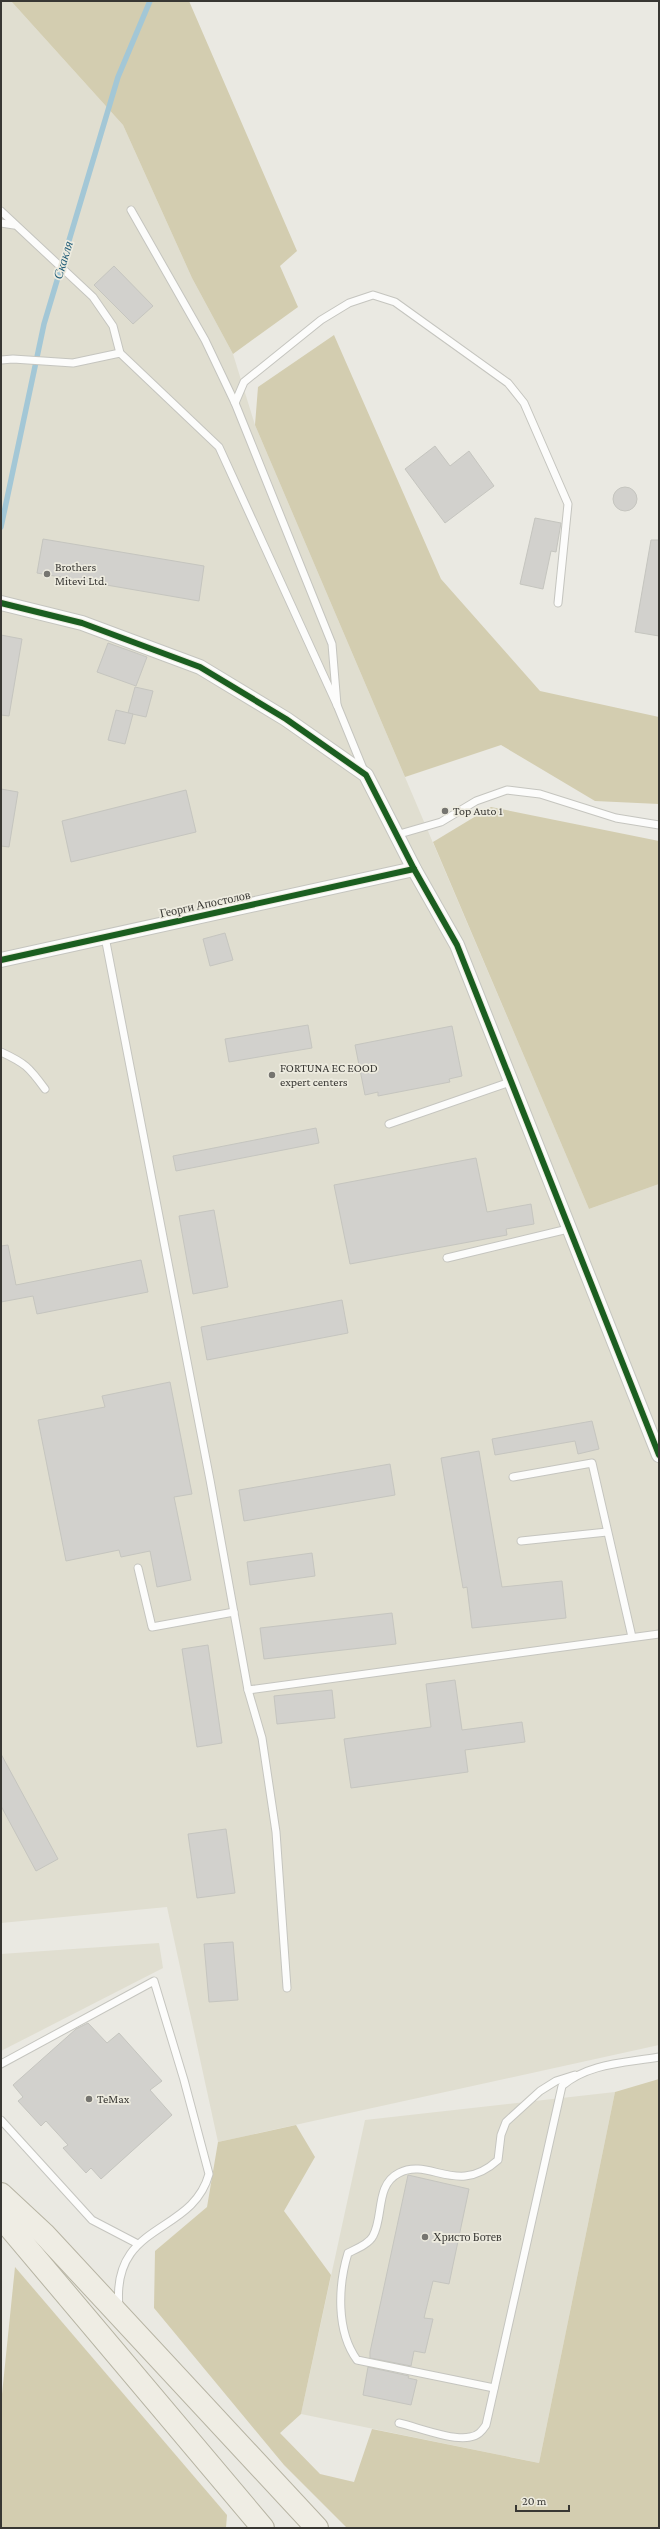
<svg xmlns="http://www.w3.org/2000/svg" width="660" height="2529" font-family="'Crimson Pro',serif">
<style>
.built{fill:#e0ded0}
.forest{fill:#d3cdb0}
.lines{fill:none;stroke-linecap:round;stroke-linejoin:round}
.stream{stroke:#a3c7d6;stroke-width:5.5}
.building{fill:#d2d1cd;stroke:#c5c5bf}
.lane-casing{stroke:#c5c5bf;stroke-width:9}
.street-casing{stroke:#c5c5bf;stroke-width:16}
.primary-casing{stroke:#b7b4a3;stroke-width:24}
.lane{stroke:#fcfcfb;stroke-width:7}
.street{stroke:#fcfcfb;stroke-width:14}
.primary{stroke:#efede4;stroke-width:22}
.cycleway-casing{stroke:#edebdf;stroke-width:8}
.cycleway{stroke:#1b5e20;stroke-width:6}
.poi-dot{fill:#767570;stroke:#edebdf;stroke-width:1.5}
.labels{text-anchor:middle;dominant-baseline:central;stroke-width:3.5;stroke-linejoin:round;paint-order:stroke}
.poi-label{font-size:12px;fill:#383733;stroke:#edebdf;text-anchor:start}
.street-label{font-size:12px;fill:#383733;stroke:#edebdf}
.water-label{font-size:13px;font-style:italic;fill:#1f5c77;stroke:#edebdf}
</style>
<rect width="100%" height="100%" fill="#eae9e2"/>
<!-- built -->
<g class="built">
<path d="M 1,1 L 11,1 L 123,125 L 192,278 L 233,354 L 255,425 L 589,1209 L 659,1184 L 659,2045 L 218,2142 L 167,1907 L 1,1923 Z"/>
<path d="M 159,1943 L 163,1968 L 1,2051 L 1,1954 Z"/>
<path d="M 615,2092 L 539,2463 L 301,2414 L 365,2120 Z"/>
</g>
<!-- forest -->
<g class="forest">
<path d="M 11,1 L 189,1 L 297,251 L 280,266 L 298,307 L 233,354 L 192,278 L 123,125 Z"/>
<path d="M 334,335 L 441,579 L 540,691 L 659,717 L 659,804 L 595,801 L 501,745 L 405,777 L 255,425 L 258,387 Z"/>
<path d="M 491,807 L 659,841 L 659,1184 L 589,1209 L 433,842 Z"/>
<path d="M 659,2079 L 659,2528 L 347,2528 L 284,2465 L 154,2308 L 155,2251 L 207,2207 L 218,2142 L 296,2125 L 315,2157 L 284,2211 L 331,2275 L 301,2414 L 280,2433 L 320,2474 L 354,2482 L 372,2429 L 539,2463 L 615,2092 Z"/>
<path d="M 15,2267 L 227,2515 L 226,2528 L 1,2528 L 1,2404 Z"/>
</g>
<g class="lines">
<!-- stream -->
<path class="stream" d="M 1,527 L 44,324 L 118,77 L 150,1"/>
</g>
<!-- building -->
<g class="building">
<path d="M 114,266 L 153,306 L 133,324 L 94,285 Z"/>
<path d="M 435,446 L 450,466 L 469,451 L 494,486 L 445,523 L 405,469 Z"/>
<circle cx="625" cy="499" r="12"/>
<path d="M 535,518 L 561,523 L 556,552 L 551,551 L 543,589 L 520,584 Z"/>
<path d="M 43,539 L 204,566 L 199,601 L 37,573 Z"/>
<path d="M 651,540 L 659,540 L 659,636 L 635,632 Z"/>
<path d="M 1,635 L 22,639 L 9,716 L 1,715 Z"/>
<path d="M 108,643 L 147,657 L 136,686 L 97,672 Z"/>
<path d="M 135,687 L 153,691 L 146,717 L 128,713 Z"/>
<path d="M 116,710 L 133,714 L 125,744 L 108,740 Z"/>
<path d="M 1,789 L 18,792 L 9,847 L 1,846 Z"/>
<path d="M 186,790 L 196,832 L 71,862 L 62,821 Z"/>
<path d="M 225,933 L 233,960 L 210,966 L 203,939 Z"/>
<path d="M 308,1025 L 312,1048 L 229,1062 L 225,1039 Z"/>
<path d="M 452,1026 L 462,1076 L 449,1079 L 450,1082 L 378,1096 L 378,1092 L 365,1095 L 355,1045 Z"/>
<path d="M 316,1128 L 319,1143 L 176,1171 L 173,1156 Z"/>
<path d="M 476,1158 L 487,1212 L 531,1204 L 534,1224 L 506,1229 L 507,1235 L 350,1264 L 334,1185 Z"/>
<path d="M 214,1210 L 228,1287 L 193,1294 L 179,1216 Z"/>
<path d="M 8,1245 L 16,1285 L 141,1260 L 148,1292 L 37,1314 L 33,1296 L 1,1302 L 1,1246 Z"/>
<path d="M 342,1300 L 348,1333 L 207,1360 L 201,1327 Z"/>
<path d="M 170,1382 L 192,1494 L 174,1497 L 191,1580 L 157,1587 L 150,1551 L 121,1557 L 119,1550 L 66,1561 L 38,1420 L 105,1407 L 102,1396 Z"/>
<path d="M 592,1421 L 599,1449 L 578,1454 L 575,1441 L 495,1455 L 492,1439 Z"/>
<path d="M 479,1451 L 502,1587 L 562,1581 L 566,1618 L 472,1628 L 467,1587 L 463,1588 L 441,1458 Z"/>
<path d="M 390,1464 L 395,1495 L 244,1521 L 239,1490 Z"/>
<path d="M 312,1553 L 315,1576 L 250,1585 L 247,1562 Z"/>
<path d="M 392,1613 L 396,1644 L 264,1659 L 260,1628 Z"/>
<path d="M 208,1645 L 222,1743 L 197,1747 L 182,1649 Z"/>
<path d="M 455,1680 L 462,1730 L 522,1722 L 525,1742 L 465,1750 L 468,1772 L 351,1788 L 344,1739 L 431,1727 L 426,1684 Z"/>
<path d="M 332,1690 L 335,1718 L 277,1724 L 274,1696 Z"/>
<path d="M 1,1754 L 58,1859 L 36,1871 L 1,1806 Z"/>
<path d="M 226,1829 L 235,1893 L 197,1898 L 188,1834 Z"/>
<path d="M 233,1942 L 238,2000 L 209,2002 L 204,1944 Z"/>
<path d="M 88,2023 L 107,2043 L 119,2033 L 162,2081 L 150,2090 L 172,2115 L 101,2179 L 91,2168 L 86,2173 L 63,2148 L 68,2145 L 46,2121 L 41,2126 L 18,2101 L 23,2097 L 13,2085 L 76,2029 Z"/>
<path d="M 408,2175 L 469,2189 L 449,2284 L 433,2281 L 424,2318 L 433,2319 L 425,2353 L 414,2351 L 411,2366 L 370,2358 L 370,2352 Z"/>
<path d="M 368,2367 L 409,2376 L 408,2378 L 417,2380 L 411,2405 L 363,2395 Z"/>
</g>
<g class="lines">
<defs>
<g id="lane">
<path d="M 131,210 L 205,340 L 235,403"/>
<path d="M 1,211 L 93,297 L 113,326 L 120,353 L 219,447 L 337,705 L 364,771"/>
<path d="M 1,223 L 14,225"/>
<path d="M 1,360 L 13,359 L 73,363 L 120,353"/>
<path d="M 337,705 L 332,644 L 235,403 L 244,382 L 321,320 L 349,303 L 373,295 L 395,302 L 508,383 L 524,403 L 568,504 L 558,603"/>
<path d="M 396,835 L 441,822 L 476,801 L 507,790 L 540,794 L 616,818 L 659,825"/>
<path d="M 105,937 L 210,1480 L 248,1690 L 262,1738 L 276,1832 L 287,1988"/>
<path d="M 1,1052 C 25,1063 29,1067 45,1089"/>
<path d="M 389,1124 L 510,1082"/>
<path d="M 447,1258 L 568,1229"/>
<path d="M 513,1477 L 592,1463 L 632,1637"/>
<path d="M 521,1541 L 607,1532"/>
<path d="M 138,1568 L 152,1627 L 234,1612"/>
<path d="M 248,1690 L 659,1634"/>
<path d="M 1,2064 L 154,1981 L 184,2080 L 209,2174 C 192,2236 111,2221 119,2307"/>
<path d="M 1,2120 L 92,2220 L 138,2244"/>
<path d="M 494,2388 L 357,2360 C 336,2331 338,2286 348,2253 C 356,2249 369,2244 373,2236 C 384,2216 375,2185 399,2173 C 430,2157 457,2197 498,2160 L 501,2135 L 506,2122 L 540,2091 L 556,2081 L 575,2075"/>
<path d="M 399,2423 C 417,2427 452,2441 470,2437 C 478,2436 482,2431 486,2425 L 562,2086 C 588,2063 626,2063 659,2057"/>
</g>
<g id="street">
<path d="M 1,603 L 82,623 L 200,667 L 286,719 L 366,775 L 414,869 L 457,945 L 659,1455"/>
<path d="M 1,960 L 414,869"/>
</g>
<g id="primary">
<path d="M 1,2194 L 44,2234 L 317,2528"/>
<path d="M 1,2217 L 263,2528"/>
</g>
</defs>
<!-- lane casing -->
<use href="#lane" class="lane-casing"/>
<!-- street casing -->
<use href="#street" class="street-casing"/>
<!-- primary casing -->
<use href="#primary" class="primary-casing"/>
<!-- lane -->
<use href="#lane" class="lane"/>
<!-- street -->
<use href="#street" class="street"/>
<!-- primary -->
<use href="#primary" class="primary"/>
<defs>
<g id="cycleway">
<path d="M 1,603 L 82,623 L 200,667 L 286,719 L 366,775 L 414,869 L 457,945 L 659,1455"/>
<path d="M 1,960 L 414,869"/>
</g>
</defs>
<!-- cycleway casing -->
<use href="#cycleway" class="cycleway-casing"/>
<!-- cycleway -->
<use href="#cycleway" class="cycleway"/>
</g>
<!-- markers -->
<g class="poi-dot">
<circle cx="47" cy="574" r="4"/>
<circle cx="445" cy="811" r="4"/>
<circle cx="272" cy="1075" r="4"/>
<circle cx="89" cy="2099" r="4"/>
<circle cx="425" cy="2237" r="4"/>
</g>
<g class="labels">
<!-- poi labels -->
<g class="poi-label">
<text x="55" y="567">Brothers<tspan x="55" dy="14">Mitevi Ltd.</tspan></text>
<text x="453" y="811">Top Auto 1</text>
<text x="280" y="1068">FORTUNA EC EOOD<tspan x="280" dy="14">expert centers</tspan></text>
<text x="97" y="2099">TeMax</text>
<text x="433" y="2237">Христо Ботев</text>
</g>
<!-- street labels -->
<g class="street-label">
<text transform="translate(205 904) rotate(-12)">Георги Апостолов</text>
</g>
<!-- water labels -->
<g class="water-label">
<text transform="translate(63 260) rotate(-73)">Скакля</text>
</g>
</g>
<!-- border -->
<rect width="660" height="2529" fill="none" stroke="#383733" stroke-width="4"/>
<!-- scale -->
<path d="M516 2505v6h53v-6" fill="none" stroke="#383733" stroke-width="2"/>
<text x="522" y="2505" font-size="12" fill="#383733" stroke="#edebdf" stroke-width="3" paint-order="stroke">20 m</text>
</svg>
